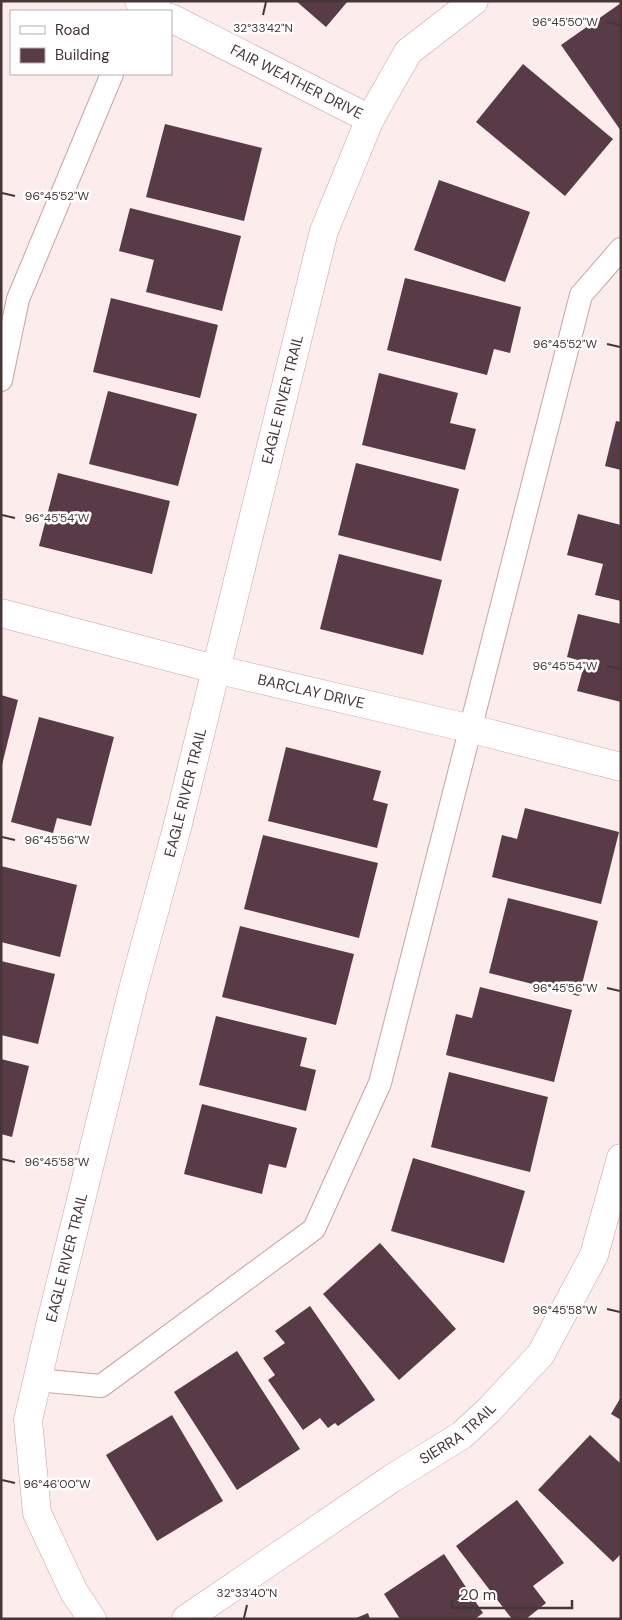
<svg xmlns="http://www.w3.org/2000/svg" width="622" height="1620" font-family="'DM Sans',sans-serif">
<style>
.building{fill:#583b46}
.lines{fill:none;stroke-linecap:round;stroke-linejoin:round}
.service-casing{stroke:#c9a3a4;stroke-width:24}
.minor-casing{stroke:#c9a3a4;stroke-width:29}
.service{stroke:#fff;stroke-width:22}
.minor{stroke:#fff;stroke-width:28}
.ticks{fill:none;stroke:#463637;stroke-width:2}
.labels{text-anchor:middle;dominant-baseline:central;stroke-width:5;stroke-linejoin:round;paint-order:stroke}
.street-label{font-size:15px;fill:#463637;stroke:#fff}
.ticks-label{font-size:12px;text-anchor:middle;fill:#463637;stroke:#fff;stroke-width:5;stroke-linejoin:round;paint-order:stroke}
</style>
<rect width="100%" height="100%" fill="#fcecec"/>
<!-- building -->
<g class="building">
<path d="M 296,1 L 348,1 L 326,27 Z"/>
<path d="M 621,3 L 621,131 L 561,45 Z"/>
<path d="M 523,64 L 613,139 L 565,196 L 476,122 Z"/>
<path d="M 165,124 L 262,148 L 244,221 L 146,197 Z"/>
<path d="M 439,180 L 530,212 L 505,282 L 414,250 Z"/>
<path d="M 130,208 L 241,236 L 222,311 L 146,292 L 154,260 L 119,251 Z"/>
<path d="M 405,278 L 521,307 L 510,353 L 494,349 L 487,375 L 387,350 Z"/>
<path d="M 111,298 L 218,325 L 200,398 L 93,372 Z"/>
<path d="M 379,373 L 458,393 L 450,423 L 476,429 L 465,470 L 362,445 Z"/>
<path d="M 108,391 L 197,414 L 178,486 L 89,464 Z"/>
<path d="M 616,421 L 621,422 L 621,470 L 605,466 Z"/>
<path d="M 356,463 L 459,489 L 441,561 L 338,535 Z"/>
<path d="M 58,473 L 170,501 L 152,574 L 39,546 Z"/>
<path d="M 578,514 L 621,525 L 621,601 L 595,595 L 603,564 L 567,555 Z"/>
<path d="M 339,554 L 442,580 L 423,655 L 320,629 Z"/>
<path d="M 578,614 L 621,624 L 621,702 L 577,691 L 585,662 L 567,657 Z"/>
<path d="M 1,695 L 18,700 L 2,765 L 1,765 Z"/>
<path d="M 39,717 L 114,737 L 91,826 L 57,818 L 53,833 L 11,822 Z"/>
<path d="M 286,747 L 381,771 L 373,800 L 388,804 L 377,848 L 268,821 Z"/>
<path d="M 525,808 L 619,832 L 601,904 L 492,877 L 502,835 L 517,839 Z"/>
<path d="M 263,835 L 378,863 L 359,938 L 244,909 Z"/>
<path d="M 1,866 L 77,885 L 60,957 L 1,942 Z"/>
<path d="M 508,898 L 598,921 L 579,996 L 489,973 Z"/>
<path d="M 240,926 L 354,954 L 336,1025 L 222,997 Z"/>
<path d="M 1,961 L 55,974 L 38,1044 L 1,1035 Z"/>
<path d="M 480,987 L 572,1010 L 554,1082 L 446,1055 L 456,1014 L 472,1018 Z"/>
<path d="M 216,1016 L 307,1038 L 300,1066 L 316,1070 L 306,1111 L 199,1085 Z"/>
<path d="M 1,1059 L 29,1066 L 12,1137 L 1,1134 Z"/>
<path d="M 449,1072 L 548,1097 L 530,1172 L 431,1147 Z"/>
<path d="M 202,1104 L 297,1128 L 286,1168 L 269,1164 L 262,1194 L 184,1174 Z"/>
<path d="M 413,1158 L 525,1191 L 504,1263 L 391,1231 Z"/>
<path d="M 380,1243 L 456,1329 L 399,1380 L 323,1294 Z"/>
<path d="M 310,1306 L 375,1400 L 338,1426 L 335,1423 L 328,1428 L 320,1418 L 303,1430 L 268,1380 L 275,1375 L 263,1358 L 285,1343 L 275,1331 Z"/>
<path d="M 237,1351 L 300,1449 L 237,1490 L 174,1392 Z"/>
<path d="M 621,1397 L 621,1420 L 611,1414 Z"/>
<path d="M 172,1415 L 223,1501 L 157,1541 L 106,1455 Z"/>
<path d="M 590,1435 L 621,1464 L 621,1554 L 613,1562 L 538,1490 Z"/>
<path d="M 517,1500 L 564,1563 L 533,1586 L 546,1603 L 526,1619 L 512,1619 L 456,1546 Z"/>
<path d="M 444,1554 L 483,1613 L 475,1619 L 400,1619 L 384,1594 Z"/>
<path d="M 368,1613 L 370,1619 L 354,1619 Z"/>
</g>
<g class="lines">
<defs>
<g id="service">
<path d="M 1,380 L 18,299 L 112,74"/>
<path d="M 37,1380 L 101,1386 L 314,1229 L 380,1083 L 581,295 L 621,249"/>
</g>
<g id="minor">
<path d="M 139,1 L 158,11"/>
<path id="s1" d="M 171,18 L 370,119"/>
<path id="s2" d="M 1,613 L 215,669 L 472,729 L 621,767"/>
<path id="s3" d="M 92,1619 L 74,1592 L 37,1513 L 28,1420 L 48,1334 L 133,989 L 177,828 L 324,231 L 370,119 L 408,52 L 474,1"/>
<path id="s4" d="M 186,1619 L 391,1479 L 462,1435 L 489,1410 L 541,1354 L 594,1255 L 621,1158"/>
</g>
</defs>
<!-- service casing -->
<use href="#service" class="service-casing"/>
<!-- minor casing -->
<use href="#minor" class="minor-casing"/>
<!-- service -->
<use href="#service" class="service"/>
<!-- minor -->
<use href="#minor" class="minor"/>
</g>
<!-- ticks -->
<path class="ticks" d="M 263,15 L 266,2M 607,22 L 620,25M 2,193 L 15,196M 607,344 L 620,347M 2,515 L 15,518M 607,666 L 620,669M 2,837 L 15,840M 607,988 L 620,991M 2,1159 L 15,1162M 607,1309 L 620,1312M 2,1480 L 15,1483M 244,1618 L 247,1605"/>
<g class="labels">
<!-- street labels -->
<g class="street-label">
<text stroke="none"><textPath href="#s1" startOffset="141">FAIR WEATHER DRIVE</textPath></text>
<text stroke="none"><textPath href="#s3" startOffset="1265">EAGLE RIVER TRAIL</textPath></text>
<text stroke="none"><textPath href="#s2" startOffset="320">BARCLAY DRIVE</textPath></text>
<text stroke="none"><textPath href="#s3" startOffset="860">EAGLE RIVER TRAIL</textPath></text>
<text stroke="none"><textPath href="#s3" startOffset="380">EAGLE RIVER TRAIL</textPath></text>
<text stroke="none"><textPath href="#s4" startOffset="329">SIERRA TRAIL</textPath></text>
</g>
</g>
<g class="ticks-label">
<text x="565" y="26">96°45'50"W</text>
<text x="263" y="32">32°33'42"N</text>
<text x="57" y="200">96°45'52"W</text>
<text x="565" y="348">96°45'52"W</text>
<text x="57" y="522">96°45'54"W</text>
<text x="565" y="670">96°45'54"W</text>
<text x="57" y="844">96°45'56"W</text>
<text x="565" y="992">96°45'56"W</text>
<text x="57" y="1166">96°45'58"W</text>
<text x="565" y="1314">96°45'58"W</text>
<text x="57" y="1488">96°46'00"W</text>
<text x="247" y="1597">32°33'40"N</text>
</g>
<!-- border -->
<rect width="622" height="1620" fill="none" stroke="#463637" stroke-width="5"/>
<!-- legend -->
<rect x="10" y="10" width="162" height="65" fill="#ffffff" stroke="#b5afaf"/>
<rect x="20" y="26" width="25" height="8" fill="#ffffff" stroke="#b5afaf"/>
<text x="55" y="35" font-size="15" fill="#463637">Road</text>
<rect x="20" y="48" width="25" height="15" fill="#583b46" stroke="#b5afaf"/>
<text x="55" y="60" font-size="15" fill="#463637">Building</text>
<!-- scale -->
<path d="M452 1600v8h120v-8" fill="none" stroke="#463637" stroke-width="2.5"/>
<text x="460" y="1600" font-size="15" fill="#463637" stroke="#ffffff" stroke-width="4" paint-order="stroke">20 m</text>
</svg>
